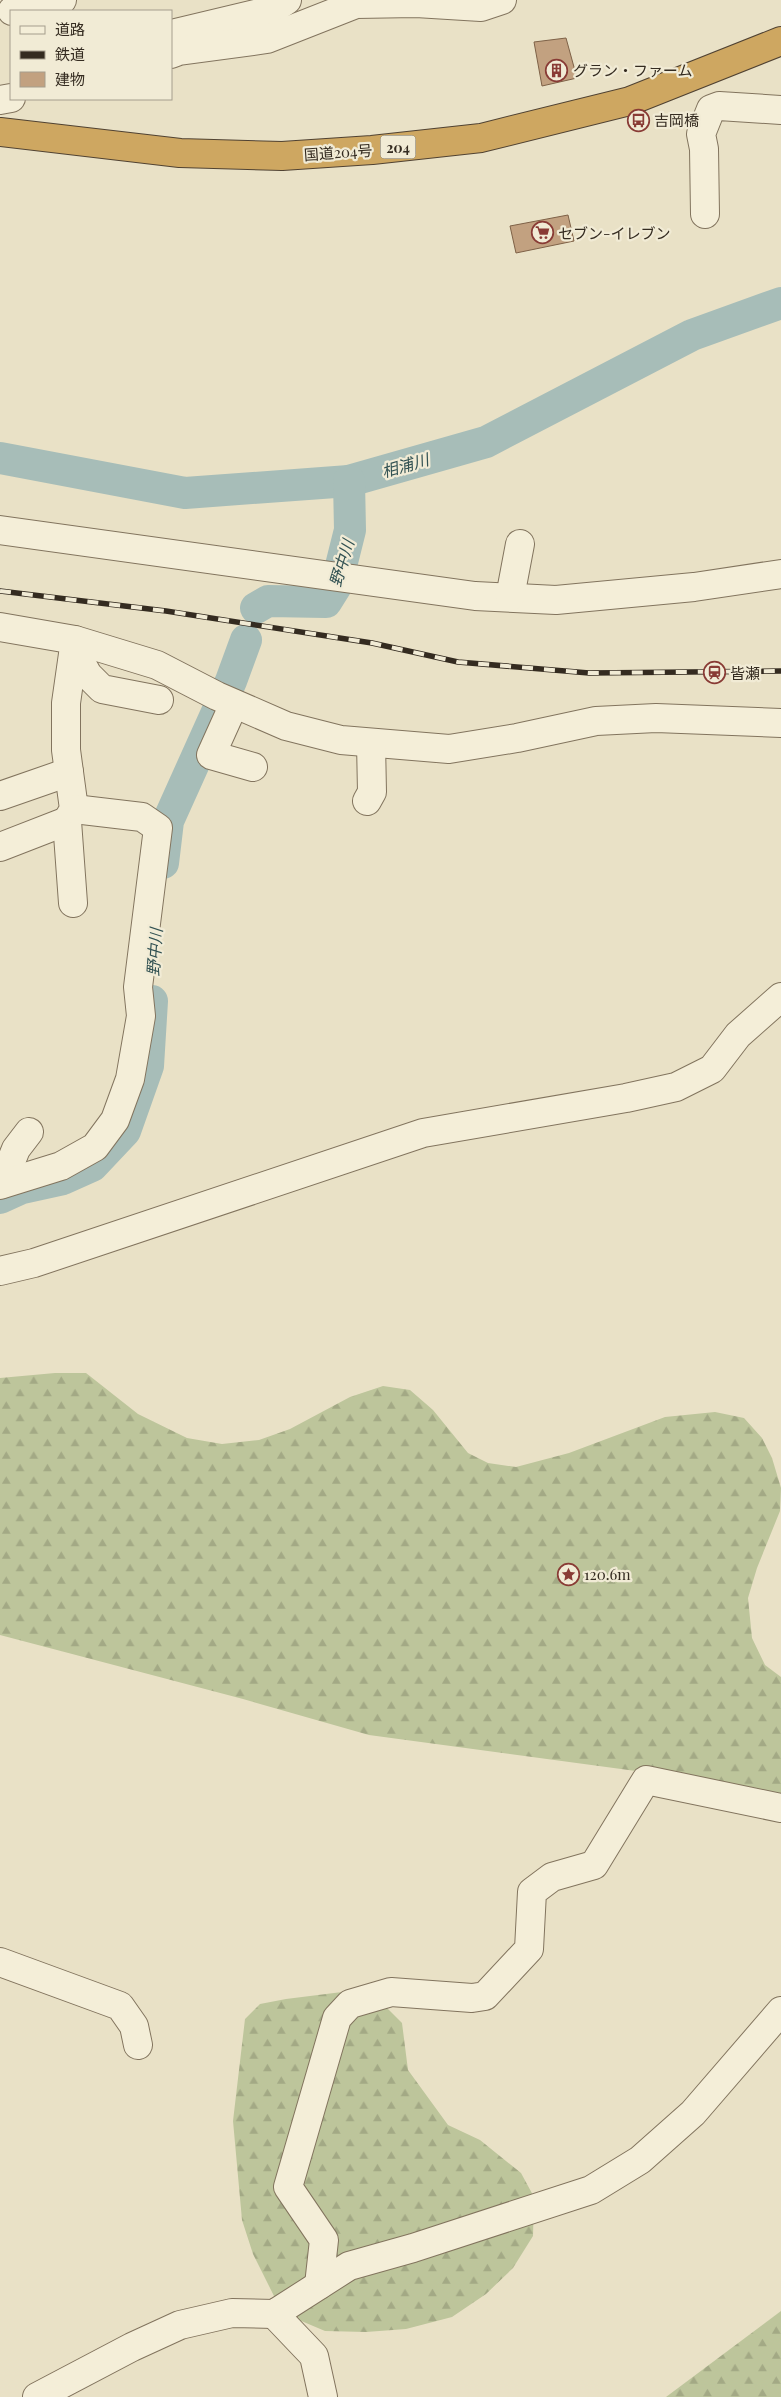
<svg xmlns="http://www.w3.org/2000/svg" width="781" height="2397" font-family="'Playfair Display','Noto Sans JP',serif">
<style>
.forest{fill:url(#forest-firs)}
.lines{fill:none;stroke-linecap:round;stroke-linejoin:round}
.river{stroke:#a7bdb8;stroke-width:32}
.building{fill:#c2a180;stroke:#7e6147}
.minor-casing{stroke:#82745e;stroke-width:30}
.highway-casing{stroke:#504232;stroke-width:30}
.minor{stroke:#f4eed8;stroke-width:28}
.highway{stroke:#cea761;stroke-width:28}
.rail-casing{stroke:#342b20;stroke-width:5.5}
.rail{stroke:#f1ebd5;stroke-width:4;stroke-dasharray:11;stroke-linecap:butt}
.labels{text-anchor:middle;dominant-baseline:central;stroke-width:4.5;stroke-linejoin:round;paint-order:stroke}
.shield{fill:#f1ebd5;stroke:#6d6556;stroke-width:1}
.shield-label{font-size:14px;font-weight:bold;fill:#342b20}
.poi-label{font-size:15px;fill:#342b20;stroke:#f1ebd5;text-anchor:start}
.street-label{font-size:15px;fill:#342b20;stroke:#f1ebd5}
.water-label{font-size:16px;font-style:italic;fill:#315152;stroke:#f1ebd5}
</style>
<defs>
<pattern id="forest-firs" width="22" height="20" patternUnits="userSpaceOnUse" patternTransform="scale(1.25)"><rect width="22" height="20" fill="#bdc59b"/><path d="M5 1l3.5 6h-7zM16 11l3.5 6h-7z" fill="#a3a985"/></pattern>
</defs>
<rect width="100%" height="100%" fill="#e9e1c6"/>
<!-- forest -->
<g class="forest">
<path d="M 55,1373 L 86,1373 L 138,1414 L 187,1438 L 222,1444 L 259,1440 L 290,1429 L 350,1397 L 383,1386 L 410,1390 L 433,1410 L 468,1453 L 488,1463 L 516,1467 L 569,1453 L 665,1417 L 715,1412 L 744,1418 L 762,1438 L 772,1458 L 781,1488 L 780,1511 L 757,1568 L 748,1598 L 752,1638 L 765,1665 L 781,1677 L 781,1816 L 710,1781 L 369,1735 L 243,1699 L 0,1635 L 0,1378 Z"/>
<path d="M 358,1990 L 377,1998 L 402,2023 L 408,2070 L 448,2125 L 480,2140 L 521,2173 L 534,2197 L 533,2236 L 513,2268 L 486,2294 L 452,2317 L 406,2329 L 366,2332 L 325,2331 L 299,2320 L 274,2296 L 253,2254 L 242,2220 L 233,2121 L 245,2019 L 260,2004 L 286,1999 Z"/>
<path d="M 781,2311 L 781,2397 L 666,2397 Z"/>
</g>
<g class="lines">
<!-- river -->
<g class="river">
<path d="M 0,458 L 185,493 L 349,481 L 486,442 L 692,335 L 781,303"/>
<path d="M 256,608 L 268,601 L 326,602 L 336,586 L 350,530 L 349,481"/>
<path d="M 163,863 L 168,821 L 231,681 L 246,640"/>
<path d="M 0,1198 L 22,1188 L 63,1179 L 92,1166 L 125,1131 L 148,1066 L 152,1001"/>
</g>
</g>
<!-- building -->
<g class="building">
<path d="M 566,38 L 577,78 L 542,86 L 534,42 Z"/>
<path d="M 568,215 L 574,241 L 516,253 L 510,226 Z"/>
</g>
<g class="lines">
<defs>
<g id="minor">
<path d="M 12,11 L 62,0"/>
<path d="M 171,34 L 272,10 L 287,0"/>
<path d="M 171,54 L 179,51 L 267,39 L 356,4 L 416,3 L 481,7 L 502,0"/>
<path d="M 0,100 L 11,98"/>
<path d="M 705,214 L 704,149 L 701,134 L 711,109 L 719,106 L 781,110"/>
<path d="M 0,530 L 475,596 L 556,600 L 694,587 L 781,574"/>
<path d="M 510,597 L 520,544"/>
<path d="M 0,627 L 75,640 L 157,665 L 217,696 L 286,726 L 341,740 L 449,749 L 517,738 L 596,721 L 656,718 L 781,723"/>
<path d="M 74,650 L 88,675 L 102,689 L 159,700"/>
<path d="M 234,704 L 211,755 L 253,767"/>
<path d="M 0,796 L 69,772"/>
<path d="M 367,801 L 372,792 L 371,743"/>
<path d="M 0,847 L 67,821"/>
<path d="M 73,903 L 67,821 L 74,809 L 66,750 L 66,703 L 75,640"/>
<path d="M 2,1184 L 16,1149 L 29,1132"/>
<path d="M 0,1185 L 61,1166 L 95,1147 L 115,1120 L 130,1079 L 141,1016 L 138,987 L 158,828 L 142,817 L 74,809"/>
<path d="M 0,1271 L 34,1263 L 423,1133 L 626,1098 L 676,1087 L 712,1069 L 738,1035 L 781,997"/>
<path d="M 0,1962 L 120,2006 L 134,2026 L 138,2045"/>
<path d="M 319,2285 L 324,2240 L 288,2187 L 337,2018 L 350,2004 L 391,1992 L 472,1998 L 485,1996 L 529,1949 L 532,1892 L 552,1877 L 594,1865 L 646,1780 L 781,1808"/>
<path d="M 274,2314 L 314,2356 L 323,2397"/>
<path d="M 37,2397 L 132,2347 L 180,2325 L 232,2313 L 274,2314 L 349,2266 L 413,2248 L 591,2190 L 640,2160 L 693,2113 L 781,2011"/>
</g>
<path id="highway" d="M 0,132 L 180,153 L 282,156 L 372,150 L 481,138 L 630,101 L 781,41"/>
</defs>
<!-- minor casing -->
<use href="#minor" class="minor-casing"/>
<!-- highway casing -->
<use href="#highway" class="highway-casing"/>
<!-- minor -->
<use href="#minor" class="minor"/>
<!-- highway -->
<use href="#highway" class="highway"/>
<defs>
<path id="rail" d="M 0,591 L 166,611 L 372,643 L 458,662 L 589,673 L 781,671"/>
</defs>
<!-- rail casing -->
<use href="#rail" class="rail-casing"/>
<!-- rail -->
<use href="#rail" class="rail"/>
</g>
<!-- icons -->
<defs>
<symbol id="building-ring" viewBox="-11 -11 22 22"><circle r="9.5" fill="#f1ebd5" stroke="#893b35" stroke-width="1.5"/><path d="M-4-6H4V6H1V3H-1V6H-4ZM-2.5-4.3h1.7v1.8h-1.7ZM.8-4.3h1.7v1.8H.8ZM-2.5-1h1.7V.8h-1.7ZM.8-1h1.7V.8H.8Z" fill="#893b35"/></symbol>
<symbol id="bus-ring" viewBox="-11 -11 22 22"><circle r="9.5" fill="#f1ebd5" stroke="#893b35" stroke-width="1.5"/><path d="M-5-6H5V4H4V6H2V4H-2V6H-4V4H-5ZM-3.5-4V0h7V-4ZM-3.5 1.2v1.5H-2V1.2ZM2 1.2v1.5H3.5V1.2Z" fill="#893b35"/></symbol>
<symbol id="supermarket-ring" viewBox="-11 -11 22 22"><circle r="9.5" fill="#f1ebd5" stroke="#893b35" stroke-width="1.5"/><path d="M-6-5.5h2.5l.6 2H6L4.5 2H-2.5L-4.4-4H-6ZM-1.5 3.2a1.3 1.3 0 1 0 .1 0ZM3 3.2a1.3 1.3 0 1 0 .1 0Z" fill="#893b35"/></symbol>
<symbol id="station-ring" viewBox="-11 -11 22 22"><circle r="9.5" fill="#f1ebd5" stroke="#893b35" stroke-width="1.5"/><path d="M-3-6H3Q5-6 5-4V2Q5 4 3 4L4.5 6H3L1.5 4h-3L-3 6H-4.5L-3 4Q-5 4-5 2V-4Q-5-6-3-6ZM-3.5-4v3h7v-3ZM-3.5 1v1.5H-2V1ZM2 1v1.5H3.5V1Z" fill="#893b35"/></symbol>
<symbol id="sight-ring" viewBox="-11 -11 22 22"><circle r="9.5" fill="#f1ebd5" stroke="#893b35" stroke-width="1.5"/><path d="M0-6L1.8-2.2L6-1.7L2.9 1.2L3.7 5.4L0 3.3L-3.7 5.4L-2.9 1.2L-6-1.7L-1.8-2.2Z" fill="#893b35"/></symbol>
</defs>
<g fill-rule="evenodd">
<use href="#building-ring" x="544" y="58" width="25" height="25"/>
<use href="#bus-ring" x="626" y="108" width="25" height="25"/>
<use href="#supermarket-ring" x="530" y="220" width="25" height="25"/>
<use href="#station-ring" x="702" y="660" width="25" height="25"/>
<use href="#sight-ring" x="556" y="1562" width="25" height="25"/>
</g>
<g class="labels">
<!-- shield labels -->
<rect class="shield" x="380.5" y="135.5" width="35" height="23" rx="4"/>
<g class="shield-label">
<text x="398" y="147">204</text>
</g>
<!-- poi labels -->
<g class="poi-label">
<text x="573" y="70">グラン・ファーム</text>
<text x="654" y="120">吉岡橋</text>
<text x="558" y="233">セブン-イレブン</text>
<text x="730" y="673">皆瀬</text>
<text x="584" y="1574">120.6m</text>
</g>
<!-- street labels -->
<g class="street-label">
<text transform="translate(338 152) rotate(-4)">国道204号</text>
</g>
<!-- water labels -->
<g class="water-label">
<text transform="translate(405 465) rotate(-16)">相浦川</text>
<text transform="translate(341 563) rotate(-73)">野中川</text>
<text transform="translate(154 952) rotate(-86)">野中川</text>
</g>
</g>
<!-- legend -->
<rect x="10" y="10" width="162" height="90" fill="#f1ebd5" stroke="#a59e8d"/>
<rect x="20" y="26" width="25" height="8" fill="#f4eed8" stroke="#a59e8d"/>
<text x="55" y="35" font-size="15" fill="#342b20">道路</text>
<rect x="20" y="51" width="25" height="8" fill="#342b20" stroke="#a59e8d"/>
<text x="55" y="60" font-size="15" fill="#342b20">鉄道</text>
<rect x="20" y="72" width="25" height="15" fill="#c2a180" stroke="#a59e8d"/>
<text x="55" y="85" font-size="15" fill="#342b20">建物</text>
</svg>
